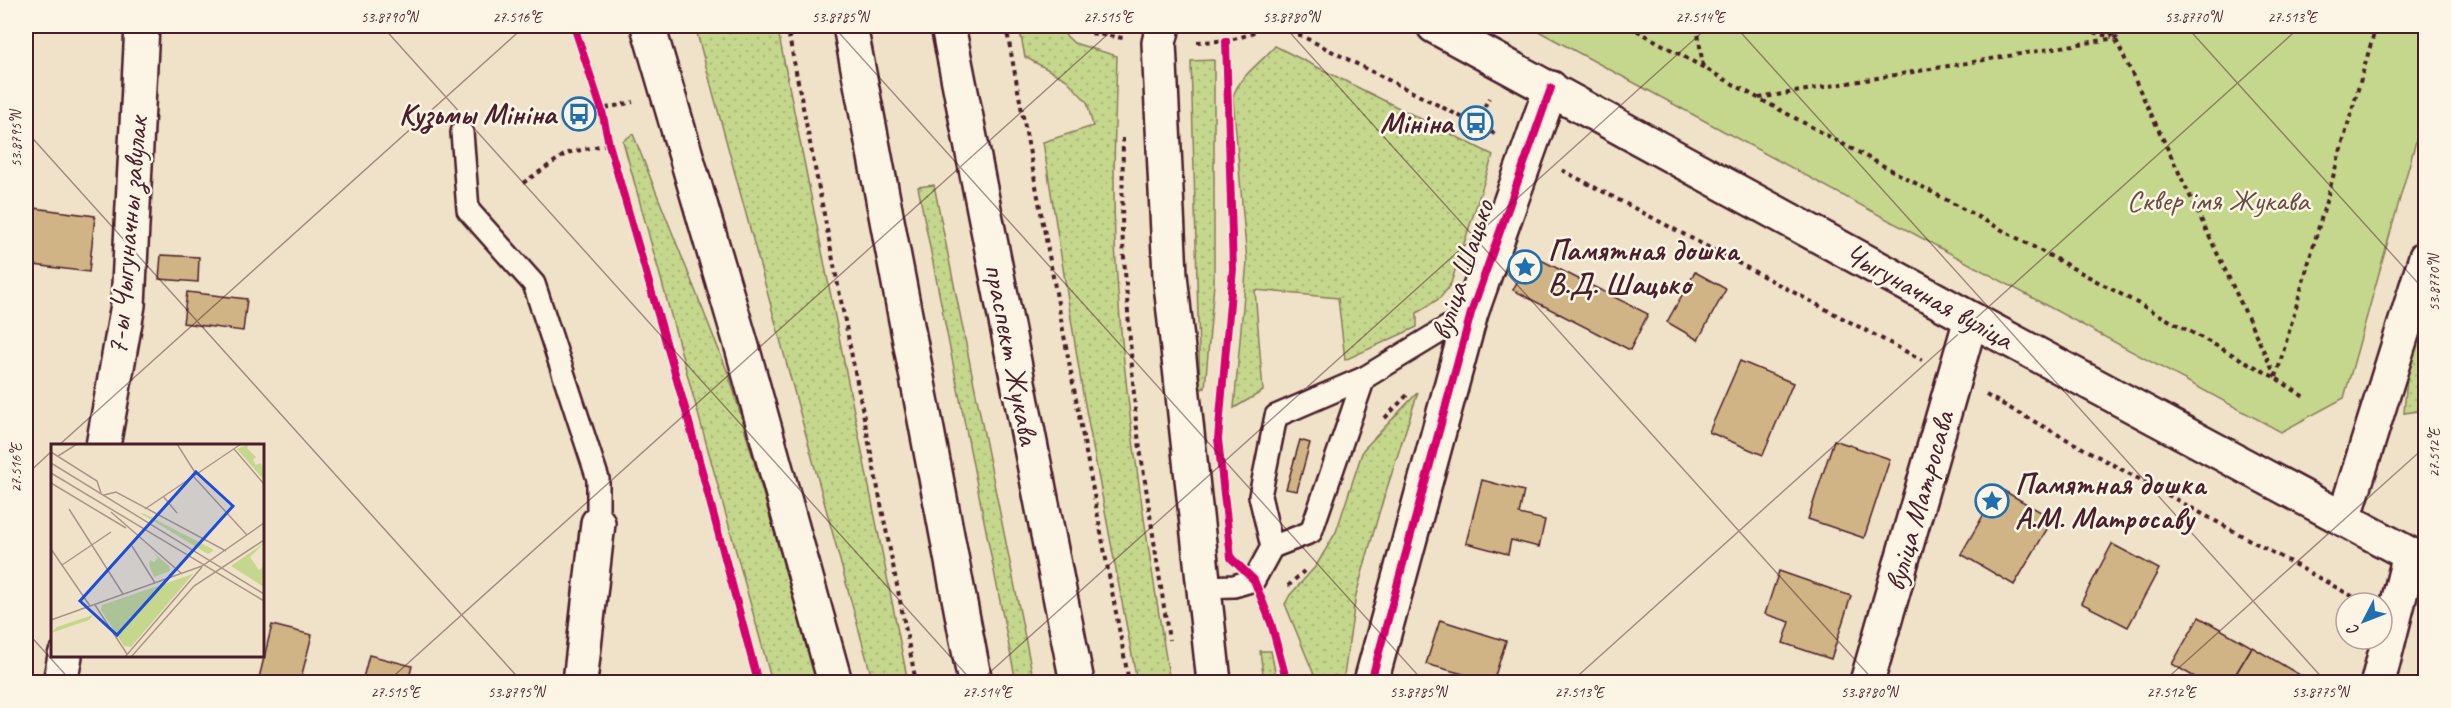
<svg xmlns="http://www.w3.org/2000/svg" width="2451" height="708" font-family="Caveat,sans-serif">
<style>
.grass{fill:url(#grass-dots);stroke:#887b5c;stroke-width:1.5}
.green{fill:#c5d78c;stroke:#887b5c;stroke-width:1.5}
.building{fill:#d0b485;stroke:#4a1f2b;stroke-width:1.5}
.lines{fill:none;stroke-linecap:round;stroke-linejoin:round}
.service-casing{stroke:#4a1f2b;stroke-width:26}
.minor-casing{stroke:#4a1f2b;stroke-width:38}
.tertiary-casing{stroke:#4a1f2b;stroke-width:38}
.secondary-casing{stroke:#4a1f2b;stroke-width:38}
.primary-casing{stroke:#4a1f2b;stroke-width:38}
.path{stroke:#4a1f2b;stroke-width:4;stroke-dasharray:4.5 4.5;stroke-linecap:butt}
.service{stroke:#fcf5e5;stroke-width:21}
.minor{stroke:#fcf5e5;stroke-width:33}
.tertiary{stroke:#fcf5e5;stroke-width:33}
.secondary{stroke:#fcf5e5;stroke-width:33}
.primary{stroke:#fcf5e5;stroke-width:33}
.cycleway-casing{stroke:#fcf5e5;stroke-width:11}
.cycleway{stroke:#d6006c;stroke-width:8}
.ticks{fill:none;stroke:#4a1f2b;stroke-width:1.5;stroke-opacity:0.45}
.labels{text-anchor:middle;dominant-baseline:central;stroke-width:5;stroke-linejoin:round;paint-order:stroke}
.poi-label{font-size:30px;font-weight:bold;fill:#4a1f2b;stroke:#fcf5e5;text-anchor:end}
.park-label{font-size:30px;fill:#694d43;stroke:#fcf5e5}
.street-label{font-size:30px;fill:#4a1f2b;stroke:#fcf5e5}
.inset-road{fill:none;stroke:#ad9489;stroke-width:1.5}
.view{fill:#1d4ed8;fill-opacity:0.15;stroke:#1d4ed8;stroke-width:3}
.inset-edge{fill:none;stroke:#4a1f2b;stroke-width:3}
.neatline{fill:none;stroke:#4a1f2b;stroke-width:2}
.ticks-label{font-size:15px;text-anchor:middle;fill:#4a1f2b}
</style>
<defs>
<pattern id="grass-dots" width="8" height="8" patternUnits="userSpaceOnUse" patternTransform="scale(1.5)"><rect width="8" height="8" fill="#c5d78c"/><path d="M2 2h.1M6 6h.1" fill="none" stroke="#abb879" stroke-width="1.8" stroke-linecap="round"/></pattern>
</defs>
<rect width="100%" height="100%" fill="#efe2c8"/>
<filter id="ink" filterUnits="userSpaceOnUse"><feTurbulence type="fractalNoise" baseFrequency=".0167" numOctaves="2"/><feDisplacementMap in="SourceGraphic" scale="12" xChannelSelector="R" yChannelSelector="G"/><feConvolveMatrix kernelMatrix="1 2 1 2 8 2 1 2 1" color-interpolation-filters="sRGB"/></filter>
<g filter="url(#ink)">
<!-- grass -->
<g class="grass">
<path d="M 695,26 L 777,26 L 908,682 L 873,682 Z"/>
<path d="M 1019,26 L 1056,26 L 1074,43 L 1117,56 C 1115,125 1112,193 1116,262 C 1124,403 1147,543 1170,682 L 1137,682 L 1083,394 L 1043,142 L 1093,126 L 1087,102 L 1067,80 L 1025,57 Z"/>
<path d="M 1275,46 L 1493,155 L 1450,286 L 1440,298 L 1417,313 L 1417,327 L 1345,360 L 1338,298 L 1255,290 L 1263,391 L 1234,408 L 1247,261 L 1233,97 C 1239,76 1261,63 1275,46 Z"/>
<path d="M 1214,60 L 1214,284 L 1205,388 L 1200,389 L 1191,61 Z"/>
<path d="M 633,134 L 730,378 L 817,682 L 772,682 L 623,141 Z"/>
<path d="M 934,185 L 1034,682 L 1016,682 L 918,187 Z"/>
<path d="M 2425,316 L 2425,359 L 2420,376 L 2418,411 L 2404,413 L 2407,378 Z"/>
<path d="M 1418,392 L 1379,513 L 1356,595 L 1343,682 L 1317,682 L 1285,604 L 1290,595 L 1316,566 L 1336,532 L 1363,450 Z"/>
<path d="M 1260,651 L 1271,651 L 1277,682 L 1264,682 Z"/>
</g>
<!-- green -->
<path class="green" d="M 1529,26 L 2425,26 L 2425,109 L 2344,398 L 2281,432 Z"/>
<!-- building -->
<g class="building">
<path d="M 26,207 L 95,216 L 89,272 L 26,264 Z"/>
<path d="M 161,255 L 199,257 L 198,282 L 159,279 Z"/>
<path d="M 1531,255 L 1648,314 L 1630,350 L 1513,290 Z"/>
<path d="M 1695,272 L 1726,289 L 1698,340 L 1667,322 Z"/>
<path d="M 187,292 L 247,299 L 243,331 L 183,323 Z"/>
<path d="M 1740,361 L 1793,383 L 1763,455 L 1709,432 Z"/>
<path d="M 1300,440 L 1310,443 L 1297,491 L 1286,489 Z"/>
<path d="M 1834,440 L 1890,459 L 1864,538 L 1808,519 Z"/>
<path d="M 1482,480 L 1524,491 L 1519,514 L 1545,520 L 1539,547 L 1511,540 L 1508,554 L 1466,543 Z"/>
<path d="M 1999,488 L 2053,519 L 2014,585 L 1961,554 Z"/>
<path d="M 2112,544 L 2159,569 L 2128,627 L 2081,603 Z"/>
<path d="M 1779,571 L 1851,596 L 1831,659 L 1783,643 L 1790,622 L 1765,614 Z"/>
<path d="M 2199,617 L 2252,647 L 2231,682 L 2203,682 L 2172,664 Z"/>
<path d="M 1440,620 L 1506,641 L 1493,682 L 1426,664 Z"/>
<path d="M 272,625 L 312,635 L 300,682 L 258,682 Z"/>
<path d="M 2252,647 L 2305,678 L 2302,682 L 2231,682 Z"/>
<path d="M 369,655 L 412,666 L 408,682 L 362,682 Z"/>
</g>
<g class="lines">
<defs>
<g id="service">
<path d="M 462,132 L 468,210 L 534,284 L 598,479 L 598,523"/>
<path d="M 1272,547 L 1311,532 L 1364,378"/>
<path d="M 1203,587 L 1234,586 L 1254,580 L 1272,547 L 1260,496 L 1276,416 L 1364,378 L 1471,313"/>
</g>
<g id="minor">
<path d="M 103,446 L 128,305 L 142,26"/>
<path d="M 1372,678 L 1471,313 L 1551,88"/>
<path d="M 60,682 L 65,656"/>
<path d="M 580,682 L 598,523"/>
<path d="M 1867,682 L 1971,319"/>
<path d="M 2378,682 L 2410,555"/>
</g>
<path id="tertiary" d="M 2344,519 L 2426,257"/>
<path id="secondary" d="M 1434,26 L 1971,319 L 2426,563"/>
<g id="primary">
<path d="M 648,26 L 742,347 L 835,682"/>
<path d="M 850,26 L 975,682"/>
<path d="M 948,26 L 1077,682"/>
<path d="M 1163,26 L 1159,43 L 1170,275 L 1214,682"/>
</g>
</defs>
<!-- service casing -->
<use href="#service" class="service-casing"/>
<!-- minor casing -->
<use href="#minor" class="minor-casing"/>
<!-- tertiary casing -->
<use href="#tertiary" class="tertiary-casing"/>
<!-- secondary casing -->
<use href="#secondary" class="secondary-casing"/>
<!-- primary casing -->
<use href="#primary" class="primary-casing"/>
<!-- path -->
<g class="path">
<path d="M 787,26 L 916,682"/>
<path d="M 1006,26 L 1129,682"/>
<path d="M 1075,26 L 1090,33 L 1123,38"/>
<path d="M 1282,26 L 1495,134"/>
<path d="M 1629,26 L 1758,98 L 2276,378 L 2304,397"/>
<path d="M 1697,26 L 1703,67"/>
<path d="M 2067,26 L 2112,37"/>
<path d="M 2105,26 L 2115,38 L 2276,377"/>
<path d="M 1197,42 C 1222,41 1243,41 1263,26"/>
<path d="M 1759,98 L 2115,38 L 2133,26"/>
<path d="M 579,114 L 633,102"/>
<path d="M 1476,123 L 1489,98"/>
<path d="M 1123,138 L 1122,230 L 1136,422 L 1169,640"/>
<path d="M 1562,170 L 1922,360"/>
<path d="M 523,183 L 567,153 L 609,144"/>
<path d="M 2276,377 L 2376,26"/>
<path d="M 1222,388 L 1233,269 L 1226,41"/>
<path d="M 1986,395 L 2361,601"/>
<path d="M 1385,418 L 1409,393"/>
<path d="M 1288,586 L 1304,571"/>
<path d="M 1265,608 L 1271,623 L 1287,682"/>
</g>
<!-- service -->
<use href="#service" class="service"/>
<!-- minor -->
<use href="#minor" class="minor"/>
<!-- tertiary -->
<use href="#tertiary" class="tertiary"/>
<!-- secondary -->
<use href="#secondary" class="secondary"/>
<!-- primary -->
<use href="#primary" class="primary"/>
<defs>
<g id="cycleway">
<path d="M 574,26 L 602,111 L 609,144 L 687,415 L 758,682"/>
<path d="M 1226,41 L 1233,269 L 1218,439 L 1231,558 L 1254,580 L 1271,623 L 1287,682"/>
<path d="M 1372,678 L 1471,313 L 1551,88"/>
</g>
</defs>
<!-- cycleway casing -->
<use href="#cycleway" class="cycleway-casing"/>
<!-- cycleway -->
<use href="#cycleway" class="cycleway"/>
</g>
</g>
<!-- ticks -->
<path class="ticks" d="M 382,26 L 973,682M 833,26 L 1424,682M 1284,26 L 1875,682M 1735,26 L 2326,682M 2186,26 L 2426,292M 26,131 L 522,682M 58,446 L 525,26M 26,475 L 52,451M 26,631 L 72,682M 387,682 L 1117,26M 979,682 L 1709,26M 1571,682 L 2301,26M 2163,682 L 2426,446"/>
<!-- icons -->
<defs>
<symbol id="bus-ring" viewBox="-11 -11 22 22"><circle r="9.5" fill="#fcf5e5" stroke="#1f6fb2" stroke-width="1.5"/><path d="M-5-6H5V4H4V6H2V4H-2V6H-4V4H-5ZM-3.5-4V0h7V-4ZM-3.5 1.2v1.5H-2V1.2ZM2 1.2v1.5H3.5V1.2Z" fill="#1f6fb2"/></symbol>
<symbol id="sight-ring" viewBox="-11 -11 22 22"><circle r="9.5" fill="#fcf5e5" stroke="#1f6fb2" stroke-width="1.5"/><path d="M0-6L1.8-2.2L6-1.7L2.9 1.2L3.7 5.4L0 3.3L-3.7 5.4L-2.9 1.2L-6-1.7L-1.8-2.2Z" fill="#1f6fb2"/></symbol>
</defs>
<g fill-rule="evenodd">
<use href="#bus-ring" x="560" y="95" width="38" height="38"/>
<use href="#bus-ring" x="1457" y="104" width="38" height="38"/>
<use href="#sight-ring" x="1506" y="248" width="38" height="38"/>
<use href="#sight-ring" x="1973" y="482" width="38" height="38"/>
</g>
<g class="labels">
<!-- poi labels -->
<g class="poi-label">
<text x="556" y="114">Кузьмы Мініна</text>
<text x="1453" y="123">Мініна</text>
<text x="1548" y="250" text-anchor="start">Памятная дошка<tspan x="1548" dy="34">В.Д. Шацько</tspan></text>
<text x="2015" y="484" text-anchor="start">Памятная дошка<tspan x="2015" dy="34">А.М. Матросаву</tspan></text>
</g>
<!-- park labels -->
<g class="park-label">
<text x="2218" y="200">Сквер імя Жукава</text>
</g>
<!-- street labels -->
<g class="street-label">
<text transform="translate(127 236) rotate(-85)">7-ы Чыгуначны завулак</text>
<text transform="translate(1462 270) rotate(-72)">вуліца Шацько</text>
<text transform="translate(1929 296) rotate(29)">Чыгуначная вуліца</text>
<text transform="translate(1012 354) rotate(79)">праспект Жукава</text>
<text transform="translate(1919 501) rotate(-74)">вуліца Матросава</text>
</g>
</g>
<!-- overview -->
<g transform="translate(51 444)">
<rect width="213" height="213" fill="#efe2c8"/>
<path d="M 198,0 L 196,4 L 205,13 L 202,16 L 205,21 L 209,19 L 213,23 L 213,36 L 186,5 ZM 89,69 L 94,70 L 163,106 L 157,110 ZM 213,99 L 199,113 L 208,126 L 213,122 L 213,143 L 180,122 ZM 102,108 L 118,122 L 119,127 L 103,133 L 98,121 L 99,116 L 103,118 L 107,114 ZM 42,171 L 38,176 L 0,189 L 6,183 Z" fill="#c5d78c"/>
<path d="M 142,130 L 80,203 L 73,202 L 50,166 L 51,161 Z" fill="#c5d78c"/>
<path class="inset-road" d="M 126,0 L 145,30M 183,5 L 213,40M 0,8 L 46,37 L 50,49M 7,12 L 26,0M 0,19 L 213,150M 0,29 L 213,157M 142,32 L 196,91M 0,39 L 75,84M 53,51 L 65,48 L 175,107M 112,52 L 126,69M 18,65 L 72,150M 94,65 L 190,0M 60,68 L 131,130M 81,102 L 104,139M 0,105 L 39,162M 11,121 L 60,88M 44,161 L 76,210M 0,176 L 151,122 L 213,79M 74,213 L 151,123M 80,213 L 143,142 L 213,96"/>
<path class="view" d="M 145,28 L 182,62 L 66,191 L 29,157 Z"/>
<rect width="213" height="213" class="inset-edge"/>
</g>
<!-- margin -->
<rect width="2451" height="708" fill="none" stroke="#fcf5e5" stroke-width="66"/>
<!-- north arrow -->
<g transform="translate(2364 621) rotate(228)"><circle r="28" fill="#fcf5e5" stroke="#b59f9b" stroke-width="1.5"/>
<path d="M0-4.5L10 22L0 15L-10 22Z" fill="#1f6fb2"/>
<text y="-9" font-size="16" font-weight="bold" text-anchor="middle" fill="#4a1f2b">С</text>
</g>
<rect x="33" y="33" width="2385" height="642" class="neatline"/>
<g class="ticks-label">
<text x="389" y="22">53.8790°N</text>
<text x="517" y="22">27.516°E</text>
<text x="840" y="22">53.8785°N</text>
<text x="1108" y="22">27.515°E</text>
<text x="1291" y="22">53.8780°N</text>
<text x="1700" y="22">27.514°E</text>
<text x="2193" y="22">53.8770°N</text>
<text x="2292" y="22">27.513°E</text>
<text transform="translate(16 139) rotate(-90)" y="5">53.8795°N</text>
<text transform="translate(2434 283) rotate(-90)" y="5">53.8770°N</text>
<text transform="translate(2434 453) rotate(-90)" y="5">27.512°E</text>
<text transform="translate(16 468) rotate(-90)" y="5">27.516°E</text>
<text x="395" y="697">27.515°E</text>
<text x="516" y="697">53.8795°N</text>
<text x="987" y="697">27.514°E</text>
<text x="1418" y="697">53.8785°N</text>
<text x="1579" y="697">27.513°E</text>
<text x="1869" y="697">53.8780°N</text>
<text x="2171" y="697">27.512°E</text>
<text x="2320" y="697">53.8775°N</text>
</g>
</svg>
